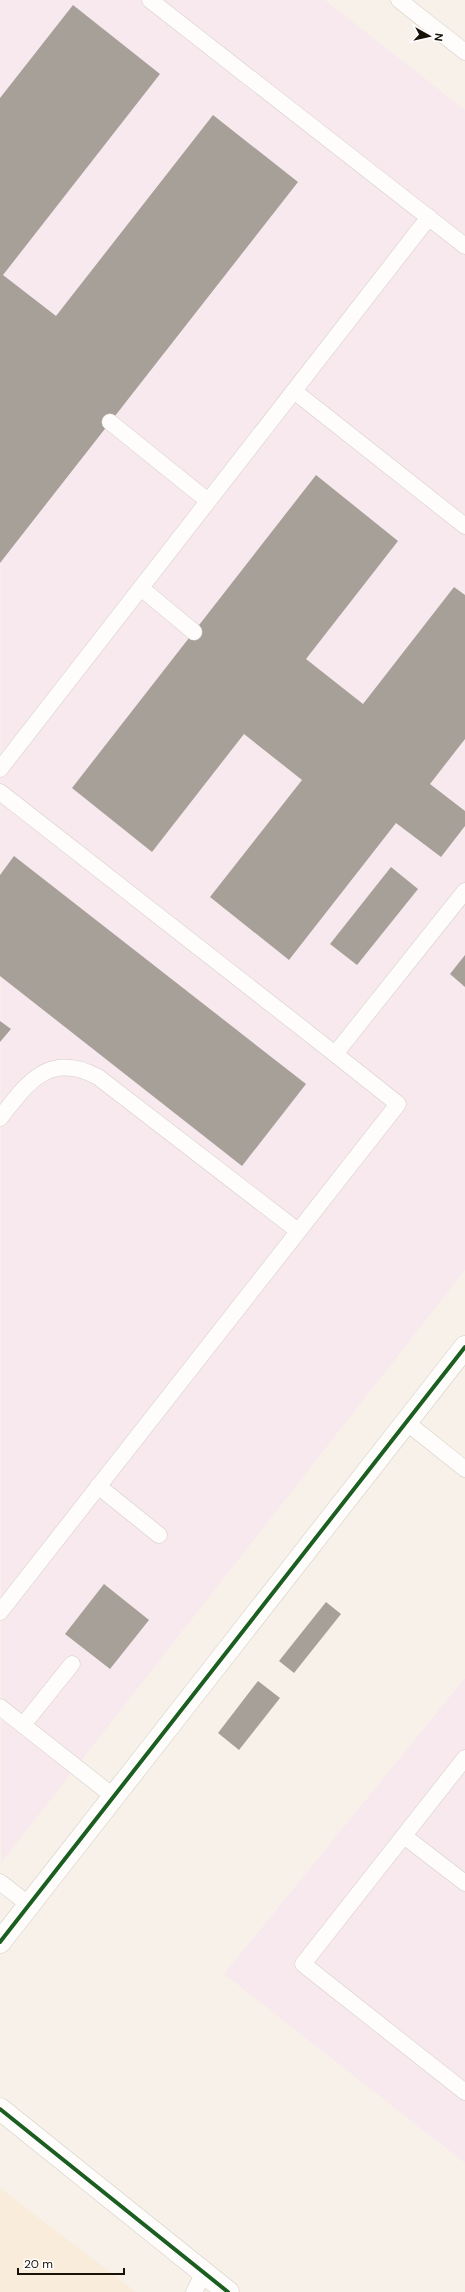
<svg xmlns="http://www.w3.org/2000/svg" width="465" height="2292" font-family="'DM Sans',sans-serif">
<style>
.built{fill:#faecdb}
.medical{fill:#f8e9ee}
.building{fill:#a6a098}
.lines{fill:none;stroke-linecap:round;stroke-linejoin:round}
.service-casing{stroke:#d4cdc5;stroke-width:17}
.minor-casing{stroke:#d4cdc5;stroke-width:23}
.service{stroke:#fefdfc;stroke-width:16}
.minor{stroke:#fefdfc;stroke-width:22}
.cycleway-casing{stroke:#fff;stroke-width:6}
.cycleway{stroke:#1b5e20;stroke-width:4}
</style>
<rect width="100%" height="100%" fill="#f8f1e9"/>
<!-- built -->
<path class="built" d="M 0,2188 L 136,2292 L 0,2292 Z"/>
<!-- medical -->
<g class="medical">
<path d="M 0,0 L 325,0 L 465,110 L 465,1270 L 1,1863 Z"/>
<path d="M 465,1678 L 465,2163 L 224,1974 Z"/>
</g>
<!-- building -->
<g class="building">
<path d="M 73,5 L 160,74 L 3,275 L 56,316 L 213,115 L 298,182 L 0,563 L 0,98 Z"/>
<path d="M 316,475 L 398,541 L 306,659 L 363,704 L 454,587 L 465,595 L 465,739 L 430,784 L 465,811 L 465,826 L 441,857 L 396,823 L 289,960 L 210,897 L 302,780 L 244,734 L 152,852 L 72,788 Z"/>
<path d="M 14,856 L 306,1084 L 242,1166 L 0,976 L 0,875 Z"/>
<path d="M 391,867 L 418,889 L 357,965 L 330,944 Z"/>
<path d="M 465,955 L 465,987 L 450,974 Z"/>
<path d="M 0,1021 L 11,1029 L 0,1042 Z"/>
<path d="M 104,1584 L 149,1620 L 110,1669 L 65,1634 Z"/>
<path d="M 326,1602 L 341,1614 L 294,1673 L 279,1661 Z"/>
<path d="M 258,1681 L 280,1698 L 239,1750 L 218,1733 Z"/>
</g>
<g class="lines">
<defs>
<g id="service">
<path d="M 150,0 L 465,246"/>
<path d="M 399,0 L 465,52"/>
<path d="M 294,391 L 465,526"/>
<path d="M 110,422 L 208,501"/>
<path d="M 141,588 L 194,632"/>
<path d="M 0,769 L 429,217"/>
<path d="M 0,792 L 335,1054"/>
<path d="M 0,1118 C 28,1082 49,1051 98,1077 L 298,1231"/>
<path d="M 406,1422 L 465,1469"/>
<path d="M 98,1486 L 159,1535"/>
<path d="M 0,1612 L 398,1104 L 335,1054 L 465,891"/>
<path d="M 0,1707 L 113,1796"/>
<path d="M 23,1725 L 72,1664"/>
<path d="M 465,1758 L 303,1964 L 465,2092"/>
<path d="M 404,1836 L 465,1883"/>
<path d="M 0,1882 L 28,1904"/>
<path d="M 194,2292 L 204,2273"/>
</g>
<g id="minor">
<path d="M 0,1942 L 465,1347"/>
<path d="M 0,2109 L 228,2292"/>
</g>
</defs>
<!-- service casing -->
<use href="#service" class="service-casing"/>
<!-- minor casing -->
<use href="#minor" class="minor-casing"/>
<!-- service -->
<use href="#service" class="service"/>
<!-- minor -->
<use href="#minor" class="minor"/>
<defs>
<g id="cycleway">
<path d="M 0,1942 L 465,1347"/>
<path d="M 0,2109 L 228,2292"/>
</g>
</defs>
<!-- cycleway casing -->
<use href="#cycleway" class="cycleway-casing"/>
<!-- cycleway -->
<use href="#cycleway" class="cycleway"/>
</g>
<!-- north arrow -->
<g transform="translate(429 36) rotate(98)" stroke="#ffffff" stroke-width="3" paint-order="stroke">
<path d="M0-3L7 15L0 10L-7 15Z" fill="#181108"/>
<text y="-6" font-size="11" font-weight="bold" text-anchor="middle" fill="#181108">N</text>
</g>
<!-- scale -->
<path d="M18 2268v6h106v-6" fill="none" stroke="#181108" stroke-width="2"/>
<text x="24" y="2268" font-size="12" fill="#181108" stroke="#ffffff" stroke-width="3" paint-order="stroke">20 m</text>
</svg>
